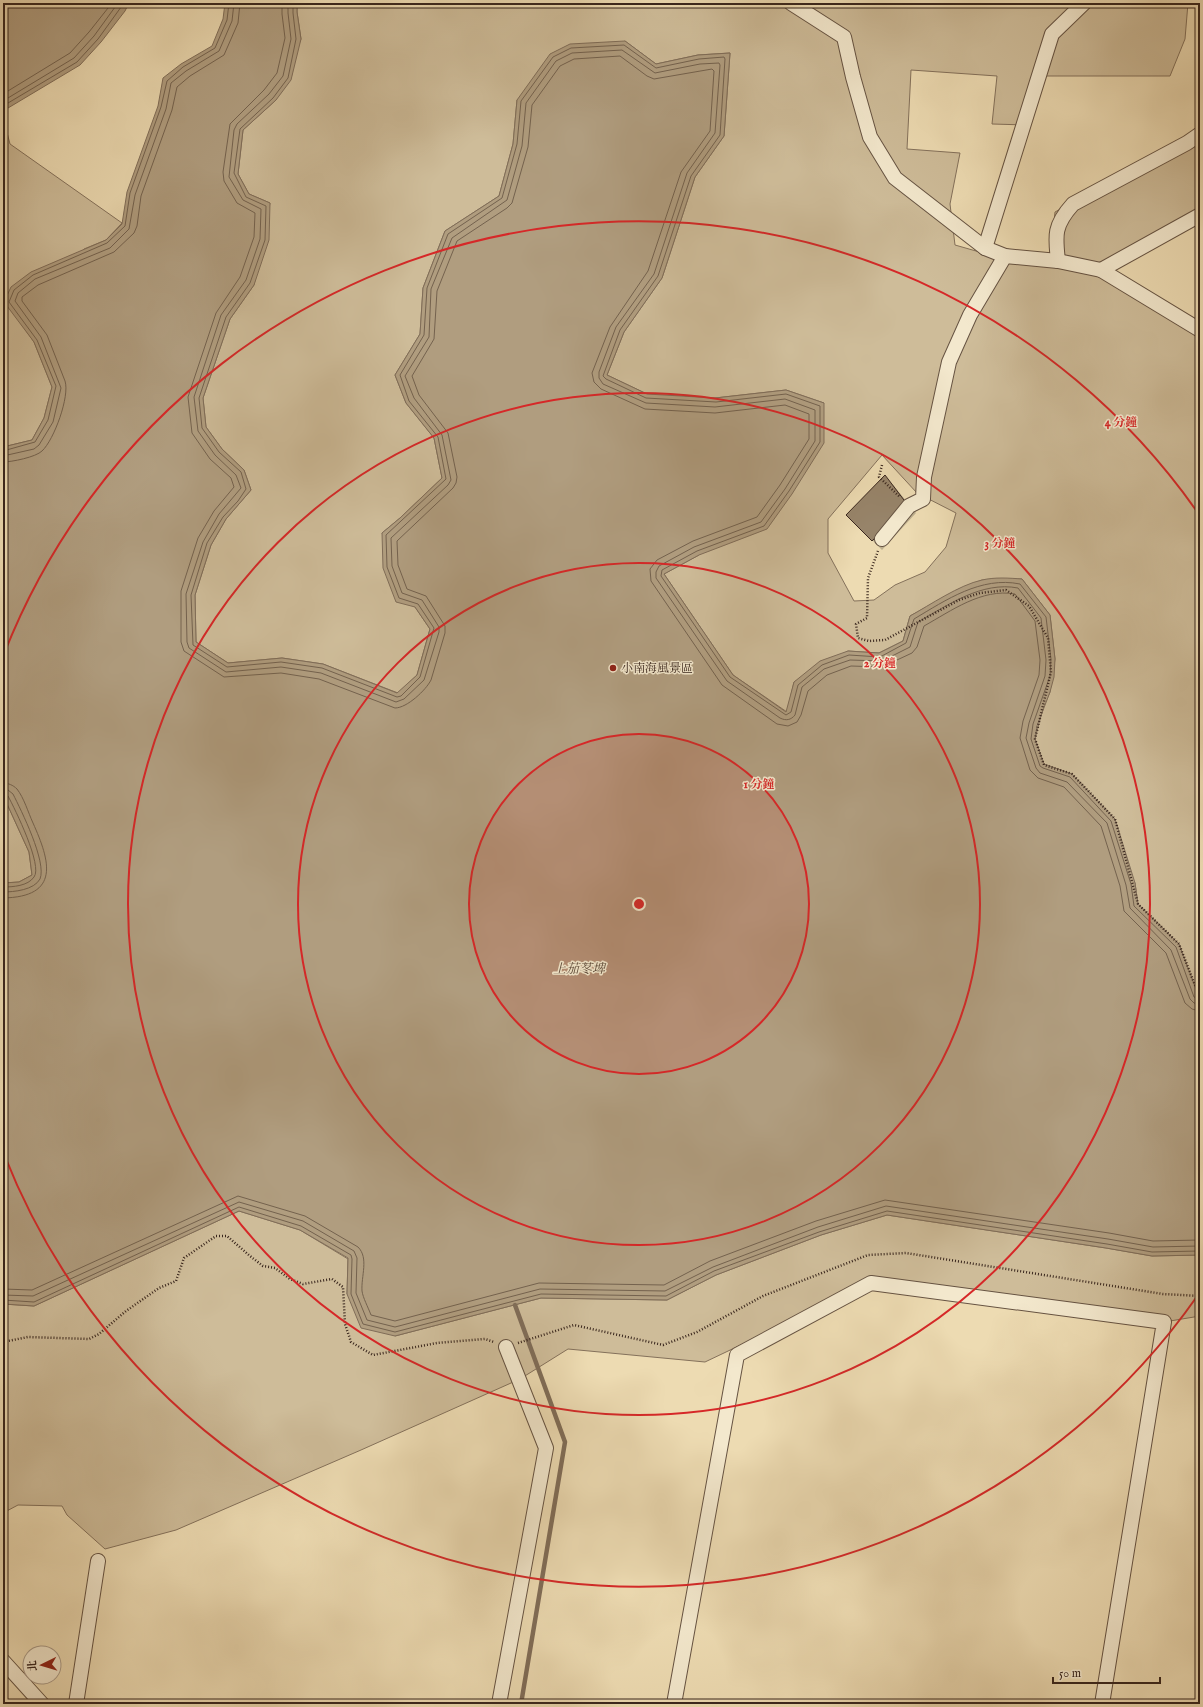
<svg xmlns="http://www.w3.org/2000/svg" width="1203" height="1707" font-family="'IM FELL English','Noto Serif TC',serif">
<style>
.green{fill:#cebc99;stroke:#84715b;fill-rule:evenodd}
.water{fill:#b09d7f;stroke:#806d58}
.shadow{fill:#0003}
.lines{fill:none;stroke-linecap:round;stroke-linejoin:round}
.shore{stroke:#74624e;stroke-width:1}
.stream{stroke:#806d58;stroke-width:4.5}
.building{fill:#97846a;stroke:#39261d}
.minor-casing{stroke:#665342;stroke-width:16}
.path{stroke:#39261d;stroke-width:2.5;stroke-dasharray:1 2;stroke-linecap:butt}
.minor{stroke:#f3e8cd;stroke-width:14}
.ring{fill:none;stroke:#d62828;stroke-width:2}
.poi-dot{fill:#8f2418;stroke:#f3e8cd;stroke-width:1.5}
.labels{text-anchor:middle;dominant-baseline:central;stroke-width:3;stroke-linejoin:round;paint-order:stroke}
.poi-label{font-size:12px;fill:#39261d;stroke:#f3e8cd;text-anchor:start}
.water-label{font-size:13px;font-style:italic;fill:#5d4a3a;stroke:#f3e8cd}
.centre{fill:#d62828;stroke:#f3e8cd;stroke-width:2}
.ring-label{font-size:12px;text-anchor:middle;font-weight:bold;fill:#d62828;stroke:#f3e8cd;stroke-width:3;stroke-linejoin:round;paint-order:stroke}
</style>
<rect width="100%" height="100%" fill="#eddbb2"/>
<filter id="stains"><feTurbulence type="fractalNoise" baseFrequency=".005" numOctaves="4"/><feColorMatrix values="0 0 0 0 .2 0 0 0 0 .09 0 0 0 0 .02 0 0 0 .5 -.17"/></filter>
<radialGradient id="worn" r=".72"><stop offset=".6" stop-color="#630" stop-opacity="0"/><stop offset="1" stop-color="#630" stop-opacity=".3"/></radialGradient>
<!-- green -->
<g class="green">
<path d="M 297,3 L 1188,3 L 1185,39 L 1170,76 L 1038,76 L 1026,125 L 992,124 L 997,76 L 911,70 L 907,149 L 960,153 L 950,204 L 955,245 L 1011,261 L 1050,262 L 1055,212 L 1196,134 L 1200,143 L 1200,210 L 1104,271 L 1200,331 L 1200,1000 L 1179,944 L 1138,904 L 1135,883 L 1072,774 L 1044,764 L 1035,739 L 1043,708 L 1050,692 L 1055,659 L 1050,615 L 1022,579 L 982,580 L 957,590 L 910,616 L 903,641 L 879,653 L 848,651 L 794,682 L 787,712 L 733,675 L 664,574 L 699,555 L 824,403 L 786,390 L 715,398 L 647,394 L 607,375 L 624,332 L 662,278 L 695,177 L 724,136 L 730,53 L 698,55 L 656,64 L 625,41 L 517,100 L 513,144 L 499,196 L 445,231 L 423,288 L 420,334 L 395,375 L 406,403 L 434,438 L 442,478 L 400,518 L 382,533 L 415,607 L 430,629 L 417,675 L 398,693 L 323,664 L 282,658 L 228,663 L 196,642 L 195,595 L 211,545 L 226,519 L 251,490 L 244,470 L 222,449 L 206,427 L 203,398 L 230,319 L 254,285 L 270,203 L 249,194 L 238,174 L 243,130 L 276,100 L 301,39 L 297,12 ZM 882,455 L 917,493 L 956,513 L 946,547 L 925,572 L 895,585 L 874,600 L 854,601 L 828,553 L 828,519 Z"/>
<path d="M 3,117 L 10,144 L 122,223 L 106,240 L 84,249 L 22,325 L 34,342 L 52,387 L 44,418 L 32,440 L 3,447 Z"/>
<path d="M 3,795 L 29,852 L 32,875 L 19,882 L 3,883 Z"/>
<path d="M 239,1211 L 300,1230 L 348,1259 L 347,1294 L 395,1336 L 541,1298 L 667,1300 L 716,1275 L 821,1235 L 887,1215 L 1106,1248 L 1152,1256 L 1200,1255 L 1200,1316 L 1164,1322 L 871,1283 L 705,1362 L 568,1349 L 520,1379 L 361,1450 L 176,1530 L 105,1549 L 67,1515 L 62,1506 L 18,1505 L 3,1513 L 3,1304 L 34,1306 Z"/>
</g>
<!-- water -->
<g class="water">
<path d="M 3,3 L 129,3 L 125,11 L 101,42 L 80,65 L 3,111 Z"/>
<path d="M 225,3 L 297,3 L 297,12 L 301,39 L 291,80 L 276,100 L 243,130 L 238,174 L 249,194 L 270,203 L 269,240 L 254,285 L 230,319 L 203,398 L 206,427 L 222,449 L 244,470 L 251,490 L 226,519 L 211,545 L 195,595 L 196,642 L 228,663 L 282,658 L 323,664 L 397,693 L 417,675 L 430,629 L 415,607 L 396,602 L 383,568 L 382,533 L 400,518 L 442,478 L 434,438 L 406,403 L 395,375 L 420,334 L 423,288 L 445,231 L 499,196 L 513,144 L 517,100 L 550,54 L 570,44 L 625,41 L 656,64 L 698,55 L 730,53 L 724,136 L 695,177 L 662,278 L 624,332 L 607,375 L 647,394 L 715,398 L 786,390 L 824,403 L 824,443 L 792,494 L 767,529 L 699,555 L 664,574 L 733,675 L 786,712 L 794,682 L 820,661 L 848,651 L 879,653 L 903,641 L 910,616 C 930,605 959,585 982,580 C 995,577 1009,578 1022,579 L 1050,615 L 1055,659 L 1054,677 L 1050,692 L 1037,726 L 1035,739 L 1044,764 L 1072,774 L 1115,819 L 1135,883 L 1138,904 L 1179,944 L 1200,1000 L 1200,1255 L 1152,1256 L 1106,1248 L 887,1215 L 821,1235 L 716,1275 L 667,1300 L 541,1298 L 395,1336 L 361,1328 L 347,1294 L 348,1258 L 300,1230 L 239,1211 L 34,1306 L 3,1304 L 3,883 L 19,882 L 32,875 L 29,852 L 3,795 L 3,447 L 32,440 L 44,418 L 52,387 L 34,342 L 4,302 L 11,287 L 31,272 L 106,240 L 122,224 L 127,192 L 158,106 L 163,78 L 181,64 L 212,46 L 223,19 Z"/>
</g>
<!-- shadow -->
<path class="shadow" d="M 885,476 L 894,486 L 916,513 L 882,550 L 847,515 Z"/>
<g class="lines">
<!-- shore -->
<g class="shore">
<path d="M 282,3 L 282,14 L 285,38 L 277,73 L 264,90 L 230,124 L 223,172 L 224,181 L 237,203 L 255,213 L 254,237 L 240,277 L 216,313 L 188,397 L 192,433 L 210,459 L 231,478 L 234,487 L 214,511 L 198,538 L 181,591 L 181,642 L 184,651 L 224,677 L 281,673 L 319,679 L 395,708 C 407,708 426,690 431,680 L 445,633 L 445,626 L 426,596 L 407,589 L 398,565 L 397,541 L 453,488 L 456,483 L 457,477 L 448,433 L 419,395 L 412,376 L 434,339 L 437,291 L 457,241 L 507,208 L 512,203 L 528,147 L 532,105 L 560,66 L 574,59 L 620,56 L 647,76 L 654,79 L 712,69 L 714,71 L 710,131 L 681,172 L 648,271 L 610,327 L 592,373 L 594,382 L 601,389 L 645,409 L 715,413 L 785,405 L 809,414 L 809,439 L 780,485 L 757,517 L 693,541 L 657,560 L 650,569 L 651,581 L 722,685 L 777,724 L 788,726 L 797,722 L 801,715 L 808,691 L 827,675 L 851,666 L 882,667 L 912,653 L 917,647 L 924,626 C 951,611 982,588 1015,594 L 1035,621 L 1040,660 L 1039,675 L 1023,721 L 1020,738 L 1030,770 L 1038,778 L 1064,787 L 1101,826 L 1120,886 L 1124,911 L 1166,953 L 1185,1003 L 1192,1009 L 1200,1011"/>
<path d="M 288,3 L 288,13 L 291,39 L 283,76 L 269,94 L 237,124 L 234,130 L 229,177 L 243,200 L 261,209 L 260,239 L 246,280 L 221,315 L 194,397 L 198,431 L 215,455 L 236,475 L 241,488 L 219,514 L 203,542 L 186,594 L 187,642 L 189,648 L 226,672 L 281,667 L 321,673 L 396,702 L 404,699 L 424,680 L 439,632 L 439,627 L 422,600 L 402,593 L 392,566 L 391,538 L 448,485 L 451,480 L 442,435 L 414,398 L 405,376 L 429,337 L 431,289 L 452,238 L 507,200 L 522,146 L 526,103 L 556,61 L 572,53 L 622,50 L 655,73 L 700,64 L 719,63 L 720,65 L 715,133 L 687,173 L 654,274 L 616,327 L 599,372 L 599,378 L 603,384 L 646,403 L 715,407 L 785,399 L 815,410 L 815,441 L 785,489 L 761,522 L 694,547 L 659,566 L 656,572 L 656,578 L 727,681 L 780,718 C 786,721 791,720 795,715 L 802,687 L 824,669 L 850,660 L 882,661 L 910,647 L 918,622 C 948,605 982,581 1018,588 L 1041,618 L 1046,660 L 1045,676 L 1029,723 L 1026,738 L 1036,768 L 1040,773 L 1067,782 L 1107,823 L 1126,885 L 1130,908 L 1171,950 L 1190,999 L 1194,1003 L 1200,1005"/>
<path d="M 293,3 L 293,13 L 296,39 L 288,78 L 273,98 L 240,129 L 234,173 L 246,197 L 266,206 L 265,240 L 250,283 L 226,317 L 199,398 L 202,428 L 219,452 L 241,472 L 246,489 L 238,501 L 223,517 L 207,543 L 191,595 L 193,645 L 227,667 L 281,662 L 322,668 L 397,697 L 401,696 L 420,677 L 434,628 L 418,604 L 399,598 L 387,567 L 386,535 L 446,479 L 438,437 L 409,401 L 400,375 L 424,335 L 427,288 L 448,234 L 502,198 L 517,144 L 521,101 L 553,57 L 571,48 L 624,45 L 656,68 L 699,59 L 724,57 L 725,59 L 720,135 L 691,176 L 658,276 L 620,330 L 603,376 L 606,379 L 646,398 L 716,402 L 786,394 L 820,406 L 820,442 L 789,491 L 764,526 L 697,551 L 662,570 L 661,576 L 730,677 L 786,715 L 791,712 L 798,685 L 822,665 L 849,655 L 880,657 L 906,643 L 914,619 C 946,600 981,576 1020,584 L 1046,617 L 1051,659 L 1050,676 L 1033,724 L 1031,739 L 1040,766 L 1043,768 L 1070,777 L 1111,821 L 1131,884 L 1134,906 L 1176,947 L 1194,997 L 1200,999"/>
<path d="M 3,94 L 70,53 L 89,32 L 112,3"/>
<path d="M 3,101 L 74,58 L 94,36 L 118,3"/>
<path d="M 3,106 L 77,62 L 98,39 L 124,3"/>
<path d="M 3,451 L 35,442 L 48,420 L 56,386 L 37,340 L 9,302 L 14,290 L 33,275 L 107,243 L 125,226 L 130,193 L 161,107 L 167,81 L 183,67 L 215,48 L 227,20 L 229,3"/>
<path d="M 3,456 L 34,449 L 39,445 L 53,422 L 61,388 L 41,337 L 15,301 L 18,293 L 35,279 L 110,248 L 129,229 L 135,195 L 166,109 L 171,83 L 186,71 L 219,51 L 232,21 L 234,3"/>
<path d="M 3,462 C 12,462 36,457 42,451 C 54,440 70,396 65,381 L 47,335 L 22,301 L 22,297 L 38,285 L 114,252 L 134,233 L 137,226 L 141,196 L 172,110 L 177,87 L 190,76 L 224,55 L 238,23 L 240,3"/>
<path d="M 3,783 C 8,783 13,785 17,789 C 24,798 28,812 33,823 C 50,861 61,897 3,898"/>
<path d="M 3,789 L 8,790 L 13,794 C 21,810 47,862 40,879 C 34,890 14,892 3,892"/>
<path d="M 3,794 L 8,796 C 15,809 43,866 34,877 C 28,886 13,887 3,887"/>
<path d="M 3,1289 L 32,1290 L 238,1196 L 305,1216 L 358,1247 C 369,1258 361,1276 362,1291 C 363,1298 368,1307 371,1315 L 395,1321 L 539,1283 L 664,1285 L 710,1261 L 816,1221 L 885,1200 L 1109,1233 L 1153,1241 L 1200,1240"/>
<path d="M 3,1295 L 33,1296 L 239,1202 L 303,1221 L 354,1251 L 357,1258 L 356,1293 L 367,1320 L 395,1327 L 540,1289 L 665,1291 L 713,1267 L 818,1227 L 886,1206 L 1108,1239 L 1153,1247 L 1200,1246"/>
<path d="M 3,1300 L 34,1302 L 239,1207 L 301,1226 L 351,1255 L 352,1259 L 351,1294 L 363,1324 L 395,1332 L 541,1294 L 666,1296 L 714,1271 L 819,1232 L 887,1211 L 1107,1244 L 1152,1252 L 1200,1251"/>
</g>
<!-- stream -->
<path class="stream" d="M 515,1305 L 565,1442 L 521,1704"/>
</g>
<!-- building -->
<path class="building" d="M 885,475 L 907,504 L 872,541 L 846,515 Z"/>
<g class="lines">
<defs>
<g id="minor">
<path d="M 791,3 L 844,37 L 853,77 L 870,137 L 895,178 L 985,248 L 1005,256 L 1058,261 L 1101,270 L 1200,330"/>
<path d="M 985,248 L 1052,34 L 1084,3"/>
<path d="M 1058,261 C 1055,235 1054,225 1073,204 L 1187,143 L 1200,134"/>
<path d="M 1101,270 L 1200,215"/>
<path d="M 882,539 L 909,506 L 923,499 L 924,477 L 949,362 L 970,315 L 1005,256"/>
<path d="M 3,1661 L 42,1704"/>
<path d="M 76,1704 L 98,1561"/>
<path d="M 499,1704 L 546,1448 L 506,1347"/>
<path d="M 674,1704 L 737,1355 L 871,1283 L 1164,1322 L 1102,1704"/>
</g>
</defs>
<!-- minor casing -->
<use href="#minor" class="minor-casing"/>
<!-- path -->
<g class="path">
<path d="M 882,465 L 879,477 L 900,497"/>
<path d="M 878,551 L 868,578 L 867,618 L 856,624 L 858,638 L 869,641 L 885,640 L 959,600 L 980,593 L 1006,590 L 1029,606 L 1048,638 L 1051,672 L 1035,739 L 1044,765 L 1072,774 L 1115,819 L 1138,904 L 1179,944 L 1200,998"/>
<path d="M 3,1340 L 8,1341 L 28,1337 L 89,1339 L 99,1334 L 126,1311 L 159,1288 L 176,1281 L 184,1258 L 216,1236 L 227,1236 L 250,1256 L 263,1266 L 275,1268 L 290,1279 L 303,1284 L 332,1279 L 343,1287 L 345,1324 L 351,1342 L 373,1355 L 437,1343 L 485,1339 L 494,1342"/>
<path d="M 518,1343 L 574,1325 L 663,1345 L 697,1332 L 763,1296 L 868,1255 L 906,1253 L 1163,1294 L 1200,1296"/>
</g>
<!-- minor -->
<use href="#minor" class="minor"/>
</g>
<!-- distance rings -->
<circle cx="639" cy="904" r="170" fill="#d62828" fill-opacity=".12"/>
<g class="ring">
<circle cx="639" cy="904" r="170"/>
<circle cx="639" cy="904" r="341"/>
<circle cx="639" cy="904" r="511"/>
<path d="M1198 1295A682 682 0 0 1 4 1154M4 654A682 682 0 0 1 1198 513"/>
</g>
<!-- markers -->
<circle class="poi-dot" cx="613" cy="668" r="4"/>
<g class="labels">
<!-- poi labels -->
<g class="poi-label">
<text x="621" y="668">小南海風景區</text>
</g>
<!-- water labels -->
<g class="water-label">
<text x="579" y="969">上茄苳埤</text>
</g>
</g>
<circle cx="639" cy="904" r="6" class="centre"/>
<g class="ring-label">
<text x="1121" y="426">4 分鐘</text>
<text x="1000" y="547">3 分鐘</text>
<text x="880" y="667">2 分鐘</text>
<text x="759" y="788">1 分鐘</text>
</g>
<!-- margin -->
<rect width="1203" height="1707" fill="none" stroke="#eddbb2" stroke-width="16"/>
<rect x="4" y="4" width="1195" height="1699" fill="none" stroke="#39261d" stroke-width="2"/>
<rect x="8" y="8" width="1187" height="1691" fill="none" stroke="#39261d"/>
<!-- north arrow -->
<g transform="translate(42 1665) rotate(265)"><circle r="19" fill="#f3e8cd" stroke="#a99a87"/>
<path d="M0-3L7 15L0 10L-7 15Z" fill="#8f2418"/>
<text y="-6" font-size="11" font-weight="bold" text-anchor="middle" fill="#39261d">北</text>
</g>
<!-- scale -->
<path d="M1053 1677v6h107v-6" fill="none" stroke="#39261d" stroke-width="2"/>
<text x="1059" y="1677" font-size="12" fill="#39261d" stroke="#f3e8cd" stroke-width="3" paint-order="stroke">50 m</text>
<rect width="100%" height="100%" filter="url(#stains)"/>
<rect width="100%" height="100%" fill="url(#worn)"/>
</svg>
